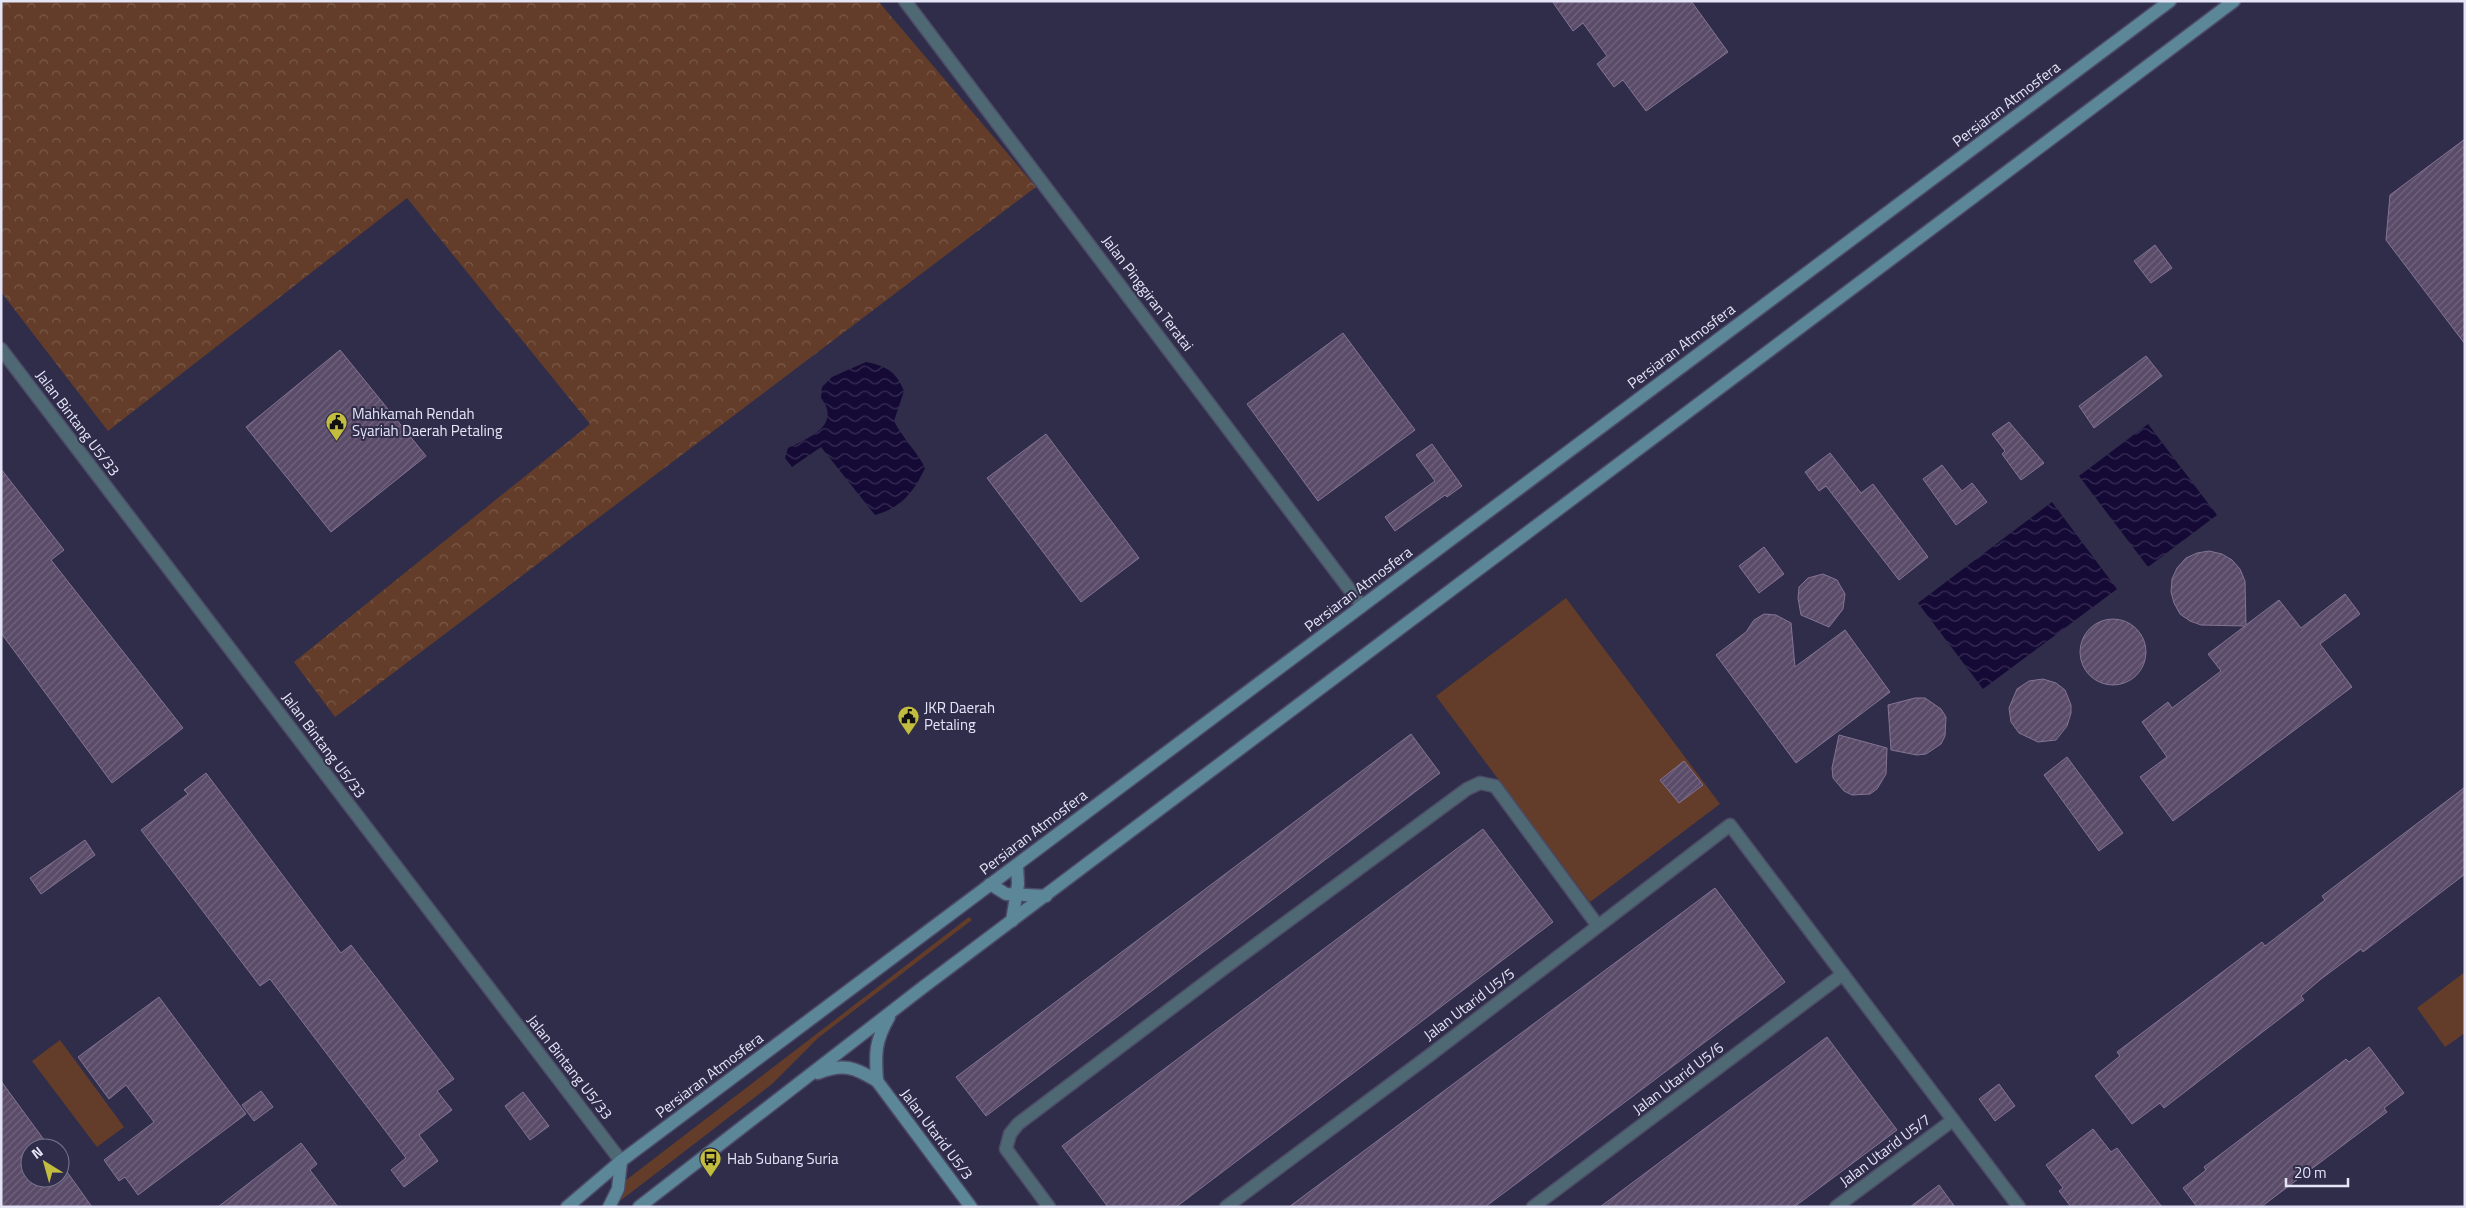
<svg xmlns="http://www.w3.org/2000/svg" width="2466" height="1208" font-family="'Titillium Web',sans-serif">
<style>
.green{fill:#633d29}
.forest{fill:url(#forest-crowns)}
.water{fill:url(#water-waves)}
.building{fill:url(#building-hatch);stroke:#847494}
.lines{fill:none;stroke-linecap:round;stroke-linejoin:round}
.street-casing{stroke:#4d4a66;stroke-width:15}
.secondary-casing{stroke:#4d4a66;stroke-width:15}
.street{stroke:#4e6874;stroke-width:12}
.secondary{stroke:#5c8799;stroke-width:12}
.labels{text-anchor:middle;dominant-baseline:central;stroke-width:4;stroke-linejoin:round;paint-order:stroke}
.street-label{font-size:15px;fill:#e5e5f8;stroke:#302d4a}
.poi-label{font-size:15px;fill:#e5e5f8;stroke:#302d4a;text-anchor:start}
</style>
<defs>
<pattern id="forest-crowns" width="20" height="18" patternUnits="userSpaceOnUse" patternTransform="scale(1.25)"><rect width="20" height="18" fill="#633d29"/><path d="M2 6a3 3 0 1 1 6 0M12 15a3 3 0 1 1 6 0" fill="none" stroke="#795949"/></pattern>
<pattern id="water-waves" width="16" height="10" patternUnits="userSpaceOnUse" patternTransform="scale(1.25)"><rect width="16" height="10" fill="#150a36"/><path d="M0 5q4-4 8 0t8 0" fill="none" stroke="#372e54"/></pattern>
<pattern id="building-hatch" width="6" height="6" patternUnits="userSpaceOnUse" patternTransform="scale(1.25)"><rect width="6" height="6" fill="#5a4b69"/><path d="M-1 1l2-2M0 6l6-6M5 7l2-2" fill="none" stroke="#72657f"/></pattern>
</defs>
<rect width="100%" height="100%" fill="#302d4a"/>
<!-- green -->
<g class="green">
<path d="M 1566,598 L 1720,804 L 1590,902 L 1436,696 Z"/>
<path d="M 969,917 L 972,920 L 818,1038 L 772,1084 L 620,1201 L 621,1184 Z"/>
<path d="M 2465,972 L 2465,1033 L 2445,1047 L 2417,1008 Z"/>
<path d="M 60,1040 L 124,1127 L 97,1147 L 32,1061 Z"/>
</g>
<!-- forest -->
<path class="forest" d="M 1,1 L 878,1 L 1036,187 L 335,717 L 294,662 L 590,424 L 407,198 L 108,431 L 1,292 Z"/>
<!-- water -->
<g class="water">
<path d="M 866,362 C 886,366 896,371 904,391 L 894,421 C 903,439 917,451 925,468 C 914,492 901,508 875,515 L 821,447 L 792,467 L 785,458 L 788,448 C 809,438 842,425 821,398 L 822,387 L 832,377 Z"/>
<path d="M 2148,424 L 2217,515 L 2148,567 L 2079,476 Z"/>
<path d="M 2052,502 L 2117,589 L 1983,689 L 1918,603 Z"/>
</g>
<!-- building -->
<g class="building">
<path d="M 1552,1 L 1691,1 L 1728,52 L 1646,111 L 1623,80 L 1614,87 L 1597,64 L 1607,56 L 1583,23 L 1573,31 Z"/>
<path d="M 2465,139 L 2465,344 L 2386,240 L 2390,195 Z"/>
<path d="M 2155,245 L 2172,268 L 2151,283 L 2134,261 Z"/>
<path d="M 1343,333 L 1415,430 L 1318,501 L 1247,404 Z"/>
<path d="M 340,350 L 426,456 L 331,532 L 246,427 Z"/>
<path d="M 2146,356 L 2162,376 L 2094,428 L 2079,406 Z"/>
<path d="M 2009,422 L 2044,463 L 2021,480 L 2002,454 L 2005,451 L 1992,434 Z"/>
<path d="M 1046,434 L 1139,558 L 1081,602 L 987,478 Z"/>
<path d="M 1432,444 L 1462,486 L 1447,497 L 1445,495 L 1395,531 L 1385,517 L 1435,481 L 1416,455 Z"/>
<path d="M 1830,453 L 1861,493 L 1873,484 L 1928,557 L 1899,580 L 1826,486 L 1819,491 L 1805,472 Z"/>
<path d="M 1942,465 L 1962,491 L 1972,483 L 1987,502 L 1956,525 L 1923,479 Z"/>
<path d="M 1,469 L 64,550 L 51,560 L 183,728 L 112,783 L 1,633 Z"/>
<path d="M 1764,547 L 1784,574 L 1759,593 L 1739,566 Z"/>
<path d="M 2209,551 L 2222,554 L 2232,560 L 2240,569 L 2245,581 L 2246,625 L 2279,600 L 2301,628 L 2345,594 L 2360,614 L 2320,644 L 2352,687 L 2173,821 L 2140,777 L 2167,757 L 2142,722 L 2168,702 L 2172,708 L 2221,671 L 2208,654 L 2245,626 L 2201,625 L 2190,621 L 2180,614 L 2174,603 L 2171,592 L 2172,579 L 2177,568 L 2186,558 L 2197,553 Z"/>
<path d="M 1823,574 L 1837,580 L 1845,594 L 1843,609 L 1829,627 L 1801,615 L 1798,598 L 1799,587 L 1808,578 Z"/>
<path d="M 1764,614 L 1776,615 L 1791,623 L 1795,667 L 1845,630 L 1890,692 L 1796,763 L 1716,655 L 1746,632 L 1754,620 Z"/>
<circle cx="2113" cy="652" r="33"/>
<path d="M 2043,679 L 2056,683 L 2065,690 L 2071,705 L 2071,713 L 2067,726 L 2056,740 L 2038,742 L 2019,733 L 2011,722 L 2009,708 L 2017,689 L 2029,681 Z"/>
<path d="M 1915,698 L 1925,698 L 1941,709 L 1946,717 L 1945,736 L 1941,744 L 1926,754 L 1917,755 L 1891,750 L 1888,705 Z"/>
<path d="M 1411,734 L 1440,773 L 986,1116 L 956,1077 Z"/>
<path d="M 1839,735 L 1887,748 L 1886,774 L 1877,789 L 1870,794 L 1852,795 L 1844,791 L 1833,778 L 1832,768 Z"/>
<path d="M 2067,757 L 2123,833 L 2099,851 L 2044,775 Z"/>
<path d="M 1684,761 L 1703,785 L 1679,803 L 1660,780 Z"/>
<path d="M 206,773 L 341,953 L 351,945 L 454,1079 L 437,1091 L 452,1110 L 419,1135 L 438,1161 L 404,1187 L 391,1170 L 406,1158 L 270,979 L 260,986 L 141,830 L 188,794 L 184,790 Z"/>
<path d="M 2465,787 L 2465,874 L 2363,952 L 2361,949 L 2321,979 L 2301,996 L 2304,1000 L 2164,1108 L 2160,1103 L 2132,1124 L 2095,1076 L 2120,1056 L 2117,1052 L 2262,942 L 2265,946 L 2325,900 L 2322,896 Z"/>
<path d="M 1483,829 L 1553,922 L 1176,1207 L 1108,1207 L 1062,1146 Z"/>
<path d="M 85,840 L 95,855 L 41,894 L 30,878 Z"/>
<path d="M 1715,888 L 1785,982 L 1485,1207 L 1289,1207 Z"/>
<path d="M 159,997 L 246,1114 L 138,1195 L 125,1177 L 119,1181 L 104,1160 L 154,1122 L 126,1085 L 109,1099 L 78,1057 Z"/>
<path d="M 1827,1037 L 1897,1130 L 1794,1207 L 1600,1207 Z"/>
<path d="M 2369,1047 L 2404,1093 L 2384,1108 L 2387,1112 L 2261,1207 L 2197,1207 L 2183,1188 L 2206,1170 L 2204,1167 L 2346,1059 L 2349,1062 Z"/>
<path d="M 1,1081 L 50,1148 L 30,1148 L 30,1178 L 60,1178 L 60,1162 L 92,1207 L 1,1207 Z"/>
<path d="M 1999,1084 L 2015,1106 L 1995,1121 L 1979,1099 Z"/>
<path d="M 261,1091 L 273,1107 L 254,1121 L 242,1105 Z"/>
<path d="M 523,1092 L 549,1126 L 530,1140 L 505,1106 Z"/>
<path d="M 2093,1129 L 2111,1152 L 2117,1148 L 2162,1207 L 2071,1207 L 2059,1191 L 2063,1188 L 2046,1165 Z"/>
<path d="M 301,1143 L 317,1164 L 310,1170 L 338,1207 L 218,1207 Z"/>
<path d="M 1939,1185 L 1955,1207 L 1910,1207 Z"/>
</g>
<g class="lines">
<defs>
<g id="street">
<path d="M 905,1 L 1362,606"/>
<path d="M 1,349 L 621,1161"/>
<path d="M 1049,1207 L 1006,1149 L 1010,1134 L 1018,1124 L 1227,966 L 1467,789 L 1480,783 L 1495,786 L 1598,926"/>
<path d="M 1226,1207 L 1430,1055 L 1730,825 L 2019,1207"/>
<path d="M 1533,1207 L 1843,974"/>
<path d="M 1836,1207 L 1953,1120"/>
</g>
<g id="secondary">
<path d="M 990,884 L 1006,894 L 1046,896"/>
<path d="M 1012,921 L 1018,884 L 1017,865"/>
<path d="M 818,1073 C 843,1063 855,1067 877,1081 L 971,1207"/>
<path d="M 877,1081 C 875,1053 875,1041 889,1017"/>
<path d="M 567,1207 L 621,1161 L 2170,1"/>
<path d="M 609,1207 L 618,1189 L 621,1161"/>
<path d="M 639,1207 L 922,988 L 2234,1"/>
</g>
</defs>
<!-- street casing -->
<use href="#street" class="street-casing"/>
<!-- secondary casing -->
<use href="#secondary" class="secondary-casing"/>
<!-- street -->
<use href="#street" class="street"/>
<!-- secondary -->
<use href="#secondary" class="secondary"/>
</g>
<!-- icons -->
<defs>
<symbol id="civic-pin" viewBox="-11 -11 22 30"><path d="M0 17L-7.5 6A9.5 9.5 0 1 1 7.5 6Z" fill="#c2bd3f" stroke="#302d4a"/><path d="M-.6-6.5H3V-4.5H.6V-3L4-1V1h2V6H-6V1h2V-1L-.6-3ZM-1.2 2.5V6h2.4V2.5Z" fill="#111"/></symbol>
<symbol id="bus-pin" viewBox="-11 -11 22 30"><path d="M0 17L-7.5 6A9.5 9.5 0 1 1 7.5 6Z" fill="#c2bd3f" stroke="#302d4a"/><path d="M-5-6H5V4H4V6H2V4H-2V6H-4V4H-5ZM-3.5-4V0h7V-4ZM-3.5 1.2v1.5H-2V1.2ZM2 1.2v1.5H3.5V1.2Z" fill="#111"/></symbol>
</defs>
<g fill-rule="evenodd">
<use href="#civic-pin" x="324" y="410" width="25" height="34"/>
<use href="#civic-pin" x="896" y="704" width="25" height="34"/>
<use href="#bus-pin" x="698" y="1146" width="25" height="34"/>
</g>
<g class="labels">
<!-- street labels -->
<g class="street-label">
<text transform="translate(2006 104) rotate(-37)">Persiaran Atmosfera</text>
<text transform="translate(1148 293) rotate(53)">Jalan Pinggiran Teratai</text>
<text transform="translate(1681 346) rotate(-37)">Persiaran Atmosfera</text>
<text transform="translate(78 423) rotate(53)">Jalan Bintang U5/33</text>
<text transform="translate(1358 589) rotate(-37)">Persiaran Atmosfera</text>
<text transform="translate(324 745) rotate(53)">Jalan Bintang U5/33</text>
<text transform="translate(1033 832) rotate(-37)">Persiaran Atmosfera</text>
<text transform="translate(1469 1004) rotate(-37)">Jalan Utarid U5/5</text>
<text transform="translate(570 1067) rotate(52)">Jalan Bintang U5/33</text>
<text transform="translate(709 1075) rotate(-37)">Persiaran Atmosfera</text>
<text transform="translate(1678 1078) rotate(-37)">Jalan Utarid U5/6</text>
<text transform="translate(937 1134) rotate(53)">Jalan Utarid U5/3</text>
<text transform="translate(1885 1150) rotate(-37)">Jalan Utarid U5/7</text>
</g>
<!-- poi labels -->
<g class="poi-label">
<text x="352" y="413">Mahkamah Rendah<tspan x="352" dy="17">Syariah Daerah Petaling</tspan></text>
<text x="924" y="707">JKR Daerah<tspan x="924" dy="17">Petaling</tspan></text>
<text x="727" y="1158">Hab Subang Suria</text>
</g>
</g>
<!-- border -->
<rect width="2466" height="1208" fill="none" stroke="#e5e5f8" stroke-width="5"/>
<!-- north arrow -->
<g transform="translate(45 1163) rotate(323)"><circle r="24" fill="#302d4a" stroke="#787790"/>
<path d="M0-4L9 19L0 12L-9 19Z" fill="#c2bd3f"/>
<text y="-8" font-size="14" font-weight="bold" text-anchor="middle" fill="#e5e5f8">N</text>
</g>
<!-- scale -->
<path d="M2286 1178v8h62v-8" fill="none" stroke="#e5e5f8" stroke-width="2.5"/>
<text x="2294" y="1178" font-size="15" fill="#e5e5f8" stroke="#302d4a" stroke-width="4" paint-order="stroke">20 m</text>
</svg>
